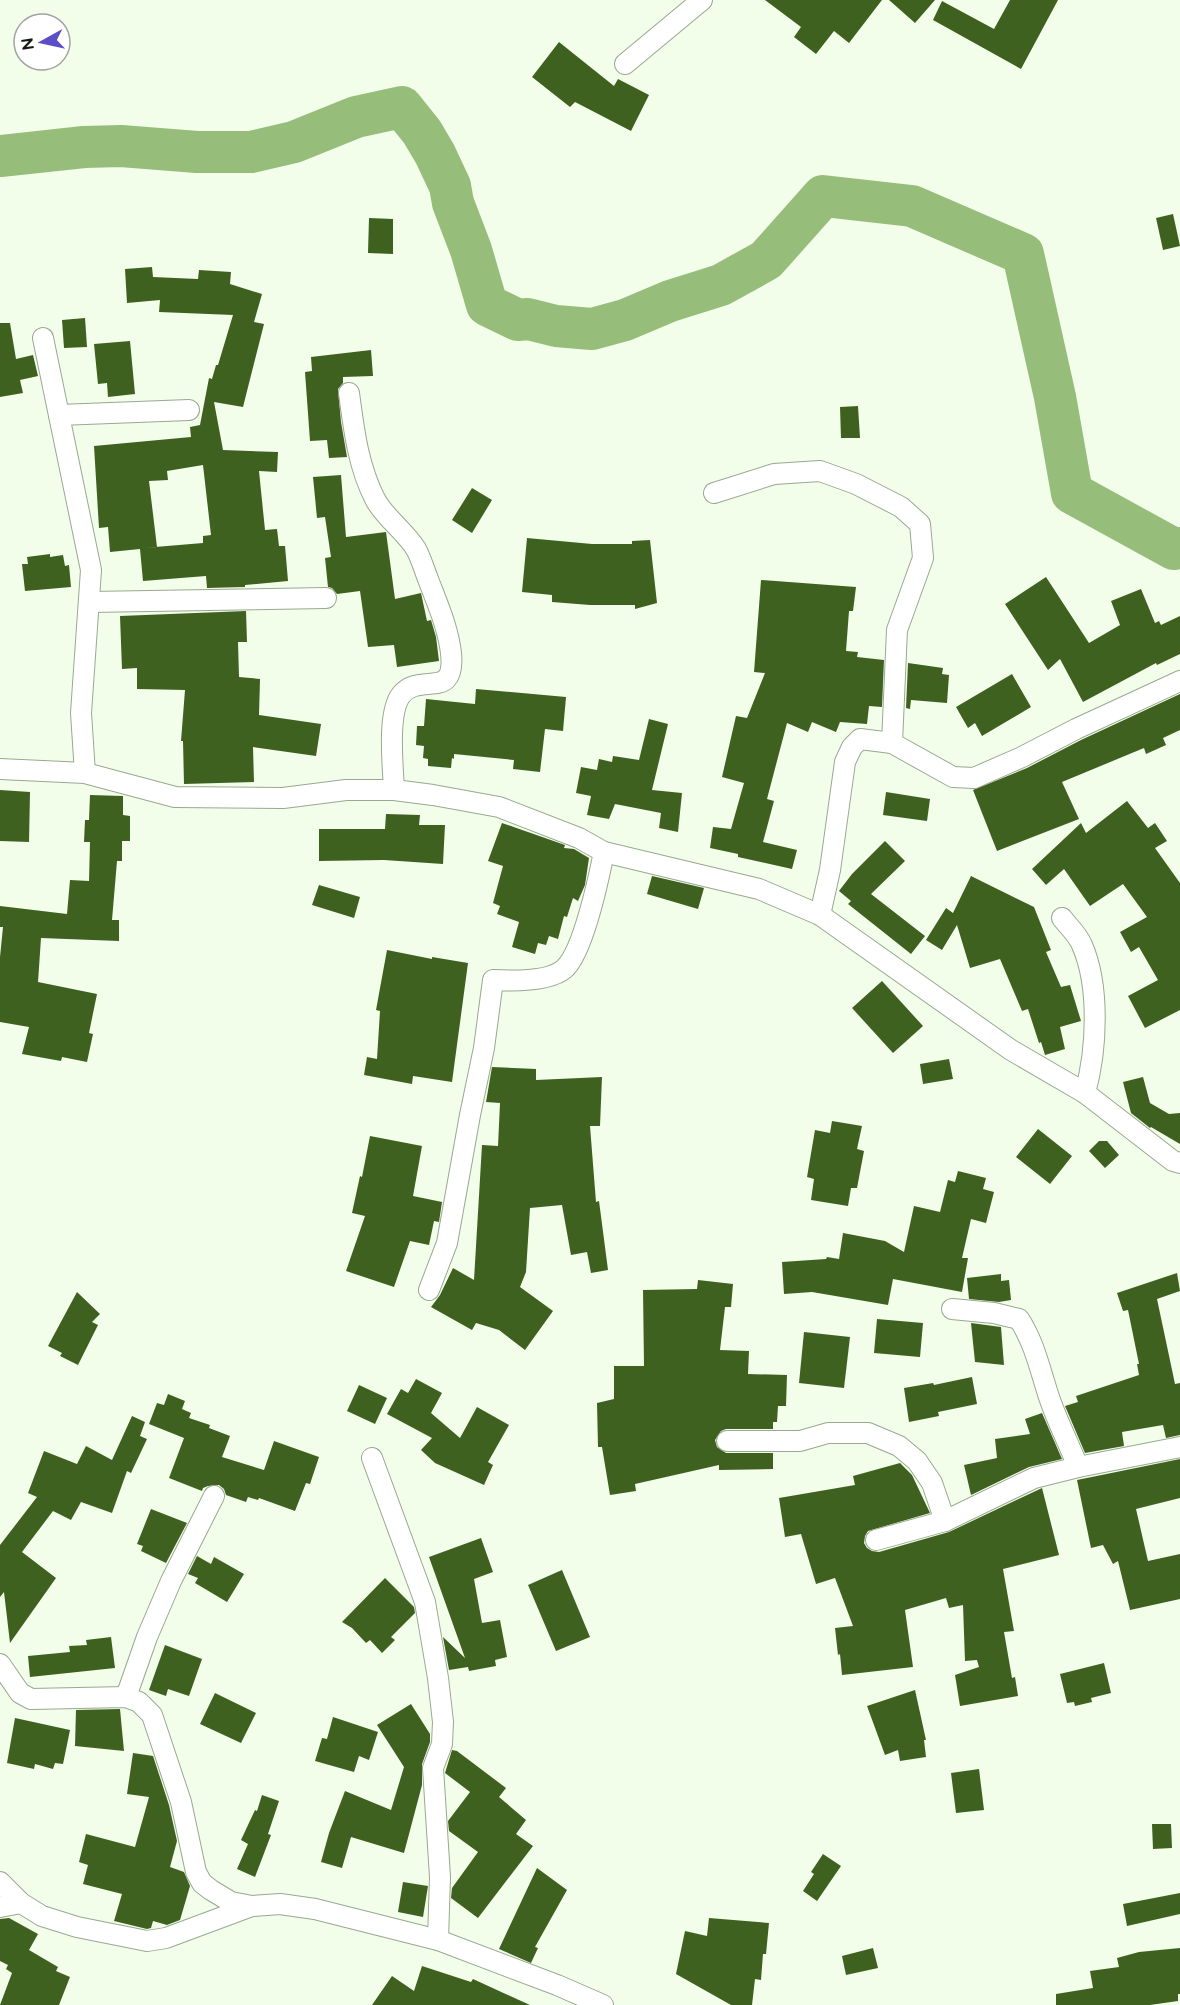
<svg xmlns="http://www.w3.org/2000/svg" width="1180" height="2005" font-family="Raleway,sans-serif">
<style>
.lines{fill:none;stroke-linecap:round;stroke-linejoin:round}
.river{stroke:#96bd7a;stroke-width:42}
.building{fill:#3e6120;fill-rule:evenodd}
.minor-casing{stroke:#99a890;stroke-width:22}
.minor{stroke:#fff;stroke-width:20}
</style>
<rect width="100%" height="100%" fill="#f2feea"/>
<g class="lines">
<!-- river -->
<path class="river" d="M 0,156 L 84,147 L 121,146 L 197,152 L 251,152 L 294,142 L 356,117 L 402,107 L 422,132 L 435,154 L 450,186 L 453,203 L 471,250 L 487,305 L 518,320 L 528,319 L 556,326 L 592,329 L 625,320 L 670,301 L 721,285 L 766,260 L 823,196 L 912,206 L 1023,254 L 1055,397 L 1072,493 L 1174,549 L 1180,548"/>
</g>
<!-- building -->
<g class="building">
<path d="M 765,0 L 882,0 L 849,43 L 834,31 L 816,54 L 794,37 L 801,27 Z"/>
<path d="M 889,0 L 935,0 L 915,23 Z"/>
<path d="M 1010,0 L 1058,0 L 1021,69 L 933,20 L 942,1 L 994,29 Z"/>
<path d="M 559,42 L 614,86 L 618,79 L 649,95 L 631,131 L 575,102 L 570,107 L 532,77 Z"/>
<path d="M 1173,214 L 1180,246 L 1163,250 L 1156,218 Z"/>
<path d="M 369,218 L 393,219 L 393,254 L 368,253 Z"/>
<path d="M 152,267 L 153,277 L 198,279 L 199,270 L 231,272 L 230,284 L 262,294 L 254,322 L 264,324 L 243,407 L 214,402 L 223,450 L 278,452 L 277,472 L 259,471 L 265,530 L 277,529 L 279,546 L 285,546 L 288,581 L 245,585 L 245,587 L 207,588 L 206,576 L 143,581 L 140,549 L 110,552 L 108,527 L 99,528 L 94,446 L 191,437 L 190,427 L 200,425 L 209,378 L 212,379 L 216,365 L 218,365 L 233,315 L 159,312 L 160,300 L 127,303 L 125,269 ZM 203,465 L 211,535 L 203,536 L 203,543 L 143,548 L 157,547 L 149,481 L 168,480 L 167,471 Z"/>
<path d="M 85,318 L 87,347 L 64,348 L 62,320 Z"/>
<path d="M 0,323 L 10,323 L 16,359 L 33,355 L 38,376 L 20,380 L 23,393 L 0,397 Z"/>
<path d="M 130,341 L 135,394 L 108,397 L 107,383 L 98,384 L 94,344 Z"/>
<path d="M 371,350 L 373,376 L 343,377 L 343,383 L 338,389 L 341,422 L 347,457 L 329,458 L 327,440 L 310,441 L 305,372 L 312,371 L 311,357 Z"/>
<path d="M 858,406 L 860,438 L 841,438 L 840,407 Z"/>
<path d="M 341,475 L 346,537 L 386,532 L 395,599 L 421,593 L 427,621 L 431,620 L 436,637 L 439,661 L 397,667 L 394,645 L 368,647 L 360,591 L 337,594 L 332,588 L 328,587 L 325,558 L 331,557 L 325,517 L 317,518 L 313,477 Z"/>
<path d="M 472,488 L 492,500 L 472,533 L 452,520 Z"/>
<path d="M 527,538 L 592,544 L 632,544 L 632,541 L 650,540 L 657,603 L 635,609 L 635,605 L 590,605 L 552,602 L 552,595 L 522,592 Z"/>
<path d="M 50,554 L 50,557 L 63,555 L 65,566 L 69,565 L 71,587 L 25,591 L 22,564 L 28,564 L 27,557 Z"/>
<path d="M 1046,577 L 1089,643 L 1120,625 L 1111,601 L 1141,589 L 1155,623 L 1159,621 L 1161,625 L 1180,616 L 1180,654 L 1157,665 L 1156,663 L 1083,702 L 1060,659 L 1048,670 L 1005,604 Z"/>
<path d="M 761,580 L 856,587 L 853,611 L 849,611 L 846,651 L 858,652 L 857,657 L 884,660 L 882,707 L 869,706 L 867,724 L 840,722 L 836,732 L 812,722 L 808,732 L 787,723 L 767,799 L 774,801 L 763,842 L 797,850 L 792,869 L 738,857 L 738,854 L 710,848 L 713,827 L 731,829 L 744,783 L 722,777 L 736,716 L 747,718 L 765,673 L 754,672 Z"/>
<path d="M 246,611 L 247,642 L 238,642 L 239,677 L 260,679 L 259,715 L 321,724 L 316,756 L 253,747 L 254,782 L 184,784 L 183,741 L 181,741 L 185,690 L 137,689 L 137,668 L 122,669 L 120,616 Z"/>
<path d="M 908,663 L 943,668 L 942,674 L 949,675 L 947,703 L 911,700 L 910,709 L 906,708 Z"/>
<path d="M 1012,674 L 1031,707 L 982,736 L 975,723 L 968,728 L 956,707 Z"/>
<path d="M 476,689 L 566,697 L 563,731 L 545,729 L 540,772 L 513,769 L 514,760 L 454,754 L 454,759 L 452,758 L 451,768 L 428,766 L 428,759 L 423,758 L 424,746 L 416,745 L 417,726 L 424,726 L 426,699 L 475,704 Z"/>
<path d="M 1180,694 L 1180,730 L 1163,738 L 1166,745 L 1146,754 L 1144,748 L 1062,782 L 1079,819 L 997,851 L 973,790 L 1027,768 L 1081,740 Z"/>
<path d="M 649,719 L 668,724 L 652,790 L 682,793 L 678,832 L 659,828 L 661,813 L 615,804 L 609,819 L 587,815 L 591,796 L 576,793 L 581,767 L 597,770 L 599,759 L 612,762 L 613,756 L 639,760 Z"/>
<path d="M 0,790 L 30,792 L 29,842 L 0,841 Z"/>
<path d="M 886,792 L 930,799 L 927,821 L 883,815 Z"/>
<path d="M 90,795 L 123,796 L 123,815 L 130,816 L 130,841 L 122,841 L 122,861 L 117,861 L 112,920 L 119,920 L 119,941 L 41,938 L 38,982 L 97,994 L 89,1033 L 93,1034 L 87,1062 L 62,1057 L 61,1061 L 22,1054 L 29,1027 L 0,1022 L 0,957 L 3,927 L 0,927 L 0,906 L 67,914 L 70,880 L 89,881 L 90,842 L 84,842 L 85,820 L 89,820 Z"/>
<path d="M 1127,801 L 1148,828 L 1155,823 L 1167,841 L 1155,848 L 1180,883 L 1180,1010 L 1145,1028 L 1128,996 L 1158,980 L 1139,947 L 1131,952 L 1120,932 L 1147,917 L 1123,884 L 1090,906 L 1064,869 L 1046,885 L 1032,869 L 1081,823 L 1086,833 Z"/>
<path d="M 386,814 L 420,815 L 419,825 L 445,825 L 443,864 L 384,860 L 319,861 L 319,829 L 385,829 Z"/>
<path d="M 502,823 L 565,845 L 564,848 L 574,849 L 589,858 L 585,885 L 578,901 L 573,898 L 567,917 L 564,916 L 558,939 L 549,936 L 546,945 L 538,943 L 535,954 L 512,947 L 519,922 L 497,914 L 500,906 L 493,903 L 503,866 L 488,861 Z"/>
<path d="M 885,841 L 905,861 L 871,894 L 925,936 L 911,954 L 848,904 L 851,901 L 839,891 L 852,874 Z"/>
<path d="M 652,876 L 704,888 L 698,909 L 647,894 Z"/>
<path d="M 971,876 L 1034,907 L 1051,950 L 1046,952 L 1061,987 L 1070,985 L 1081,1021 L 1060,1027 L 1065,1049 L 1045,1055 L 1041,1042 L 1039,1043 L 1028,1009 L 1022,1011 L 1000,959 L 970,968 L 957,925 L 942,950 L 926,940 L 946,908 L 953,913 Z"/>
<path d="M 319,885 L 360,897 L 354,918 L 312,905 Z"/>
<path d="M 387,950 L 432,959 L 432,957 L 468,963 L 452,1082 L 413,1076 L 412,1084 L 364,1075 L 367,1057 L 377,1059 L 380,1011 L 376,1010 Z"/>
<path d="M 882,981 L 923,1026 L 893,1053 L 852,1008 Z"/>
<path d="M 949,1059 L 953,1079 L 923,1084 L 920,1064 Z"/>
<path d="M 492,1067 L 536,1069 L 536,1080 L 602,1077 L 600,1126 L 590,1126 L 596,1202 L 599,1201 L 608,1270 L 591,1273 L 587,1252 L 571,1255 L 562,1205 L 530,1208 L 526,1272 L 520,1287 L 553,1311 L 525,1350 L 499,1330 L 476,1323 L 472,1330 L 431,1307 L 440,1295 L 453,1268 L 474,1280 L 482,1145 L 498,1146 L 500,1103 L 486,1102 Z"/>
<path d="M 1143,1077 L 1150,1103 L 1169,1114 L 1180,1113 L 1180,1144 L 1151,1127 L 1150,1128 L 1131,1113 L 1123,1082 Z"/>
<path d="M 832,1121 L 862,1126 L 857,1149 L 864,1151 L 857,1188 L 851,1188 L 848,1206 L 811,1200 L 814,1179 L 807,1177 L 815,1130 L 830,1133 Z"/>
<path d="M 1038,1129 L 1072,1156 L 1050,1184 L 1016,1157 Z"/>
<path d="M 370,1136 L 422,1146 L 413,1196 L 442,1202 L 439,1222 L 434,1221 L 429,1245 L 410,1241 L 394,1287 L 346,1271 L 365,1216 L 352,1213 L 360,1176 L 362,1177 Z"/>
<path d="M 1099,1141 L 1107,1141 L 1119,1155 L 1105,1168 L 1089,1151 Z"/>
<path d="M 958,1171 L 986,1178 L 983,1189 L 994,1192 L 986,1223 L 971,1219 L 962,1258 L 968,1258 L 962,1292 L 893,1279 L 888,1305 L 812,1292 L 784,1294 L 782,1262 L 826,1259 L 827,1257 L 839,1259 L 843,1233 L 885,1241 L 904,1252 L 914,1206 L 940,1212 L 948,1180 L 955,1182 Z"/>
<path d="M 1177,1273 L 1180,1291 L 1157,1299 L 1175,1384 L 1180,1383 L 1180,1435 L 1166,1438 L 1163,1425 L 1122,1432 L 1124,1446 L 1085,1453 L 1065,1406 L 1078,1402 L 1076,1396 L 1139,1375 L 1137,1364 L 1139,1364 L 1128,1310 L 1123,1311 L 1117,1293 Z"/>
<path d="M 1001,1274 L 1001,1281 L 1009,1280 L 1011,1300 L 999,1302 L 969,1299 L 967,1278 Z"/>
<path d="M 698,1280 L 733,1284 L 731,1307 L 725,1307 L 720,1350 L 749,1351 L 748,1374 L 787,1375 L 786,1406 L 778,1406 L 777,1422 L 773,1422 L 773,1429 L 726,1429 L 721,1431 L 715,1440 L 717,1447 L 726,1453 L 773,1453 L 773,1469 L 719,1470 L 719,1465 L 635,1484 L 636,1491 L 610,1495 L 602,1447 L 598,1447 L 597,1403 L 614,1399 L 614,1366 L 644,1366 L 643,1290 L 697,1289 Z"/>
<path d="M 77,1292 L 100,1314 L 92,1322 L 98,1325 L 78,1365 L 60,1356 L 62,1353 L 48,1346 Z"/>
<path d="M 877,1319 L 923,1323 L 920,1357 L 874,1353 Z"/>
<path d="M 971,1323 L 1001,1327 L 1004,1365 L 975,1362 Z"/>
<path d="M 804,1332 L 850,1337 L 844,1388 L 799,1383 Z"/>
<path d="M 972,1377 L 977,1404 L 938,1412 L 939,1416 L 909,1422 L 904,1388 L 933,1383 L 934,1385 Z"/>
<path d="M 416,1379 L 442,1393 L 431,1413 L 460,1438 L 477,1407 L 509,1425 L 488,1462 L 493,1465 L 484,1485 L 435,1463 L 421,1450 L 432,1438 L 387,1414 L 401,1389 L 408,1393 Z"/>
<path d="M 359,1385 L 387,1398 L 375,1424 L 347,1411 Z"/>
<path d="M 168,1394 L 185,1401 L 182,1409 L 191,1413 L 189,1418 L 210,1425 L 209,1428 L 230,1436 L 222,1457 L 264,1470 L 274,1441 L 319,1457 L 310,1484 L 306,1483 L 295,1511 L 259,1498 L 258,1500 L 248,1497 L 246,1502 L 226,1495 L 224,1489 L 219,1485 L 208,1486 L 203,1488 L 202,1491 L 169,1478 L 184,1438 L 149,1424 L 157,1403 L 164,1405 Z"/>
<path d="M 1042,1413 L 1062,1459 L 1029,1467 L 971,1495 L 964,1465 L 997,1458 L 995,1439 L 1030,1434 L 1025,1419 Z"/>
<path d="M 132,1416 L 145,1422 L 140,1436 L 147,1439 L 131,1473 L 127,1471 L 112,1513 L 81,1502 L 71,1520 L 53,1511 L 22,1552 L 56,1578 L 10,1643 L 4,1592 L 0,1597 L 0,1545 L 37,1497 L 28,1493 L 44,1451 L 77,1464 L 86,1446 L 112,1460 Z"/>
<path d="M 1180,1459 L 1180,1498 L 1136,1509 L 1148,1561 L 1180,1554 L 1180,1599 L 1130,1610 L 1118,1561 L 1113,1564 L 1103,1545 L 1091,1548 L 1077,1480 Z"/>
<path d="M 900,1463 L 912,1475 L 930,1513 L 868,1531 L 865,1536 L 864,1543 L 867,1548 L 872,1551 L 879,1552 L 949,1532 L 1042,1488 L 1059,1555 L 1003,1569 L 1014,1631 L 1004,1632 L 1012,1678 L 1015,1677 L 1018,1696 L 960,1706 L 955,1675 L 979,1667 L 977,1660 L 965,1661 L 963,1605 L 949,1608 L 946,1598 L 905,1610 L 913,1667 L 842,1675 L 840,1654 L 838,1655 L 835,1628 L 853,1626 L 835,1578 L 816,1584 L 801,1534 L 785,1537 L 779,1498 L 855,1485 L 853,1476 Z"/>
<path d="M 151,1509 L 187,1523 L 166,1563 L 141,1551 L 143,1546 L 137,1544 Z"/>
<path d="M 481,1538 L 493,1572 L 474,1579 L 482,1623 L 500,1620 L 507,1657 L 495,1660 L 496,1666 L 469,1671 L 468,1667 L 449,1670 L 443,1637 L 465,1658 L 429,1557 Z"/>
<path d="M 197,1556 L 211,1564 L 214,1557 L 244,1574 L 227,1602 L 195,1583 L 198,1578 L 188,1574 Z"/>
<path d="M 562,1570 L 590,1637 L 556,1651 L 528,1585 Z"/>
<path d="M 385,1578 L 414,1607 L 415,1613 L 391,1637 L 395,1640 L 382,1653 L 370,1640 L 366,1643 L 352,1628 L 342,1622 Z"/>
<path d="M 111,1637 L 115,1668 L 30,1677 L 28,1656 L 70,1652 L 69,1646 L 87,1645 L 86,1640 Z"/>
<path d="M 165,1645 L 202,1659 L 189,1696 L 168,1689 L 166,1696 L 149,1690 Z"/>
<path d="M 1104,1663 L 1111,1693 L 1091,1698 L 1092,1702 L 1075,1706 L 1074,1702 L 1067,1703 L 1060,1674 Z"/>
<path d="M 915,1690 L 926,1740 L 924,1740 L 926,1757 L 900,1761 L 898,1750 L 885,1755 L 867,1706 Z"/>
<path d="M 215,1693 L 256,1713 L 241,1743 L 200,1724 Z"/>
<path d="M 411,1704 L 430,1734 L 430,1742 L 422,1764 L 422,1785 L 404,1853 L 351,1837 L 342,1868 L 321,1862 L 329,1833 L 345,1791 L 391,1810 L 404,1767 L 377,1725 Z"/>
<path d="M 120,1709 L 124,1751 L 75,1746 L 76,1710 Z"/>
<path d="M 333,1717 L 378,1732 L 369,1760 L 359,1756 L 354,1772 L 315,1761 L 322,1738 L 327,1739 Z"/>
<path d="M 15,1718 L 70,1730 L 63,1764 L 55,1763 L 53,1769 L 35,1764 L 34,1769 L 7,1763 Z"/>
<path d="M 452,1750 L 457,1751 L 506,1788 L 499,1797 L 526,1820 L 516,1834 L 533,1846 L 478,1918 L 451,1898 L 452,1888 L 478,1852 L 449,1831 L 448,1821 L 470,1792 L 445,1773 Z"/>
<path d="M 133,1753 L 153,1756 L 169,1805 L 177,1841 L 170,1867 L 184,1872 L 190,1886 L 180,1920 L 167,1925 L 153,1921 L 151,1928 L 147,1929 L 114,1921 L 122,1894 L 83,1884 L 88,1865 L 79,1862 L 86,1834 L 135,1847 L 149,1797 L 127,1794 Z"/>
<path d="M 979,1769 L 984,1810 L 956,1813 L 951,1773 Z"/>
<path d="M 262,1795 L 279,1801 L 268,1834 L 271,1835 L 255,1877 L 237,1869 L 248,1844 L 241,1840 L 255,1810 L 257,1811 Z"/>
<path d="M 1152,1824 L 1171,1824 L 1172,1848 L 1153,1849 Z"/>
<path d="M 823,1854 L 841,1866 L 817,1901 L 803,1891 L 814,1874 L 811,1872 Z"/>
<path d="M 537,1868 L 567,1890 L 535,1947 L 538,1948 L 531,1963 L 499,1949 Z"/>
<path d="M 403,1882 L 428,1886 L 423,1917 L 398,1912 Z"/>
<path d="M 1180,1893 L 1180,1914 L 1127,1926 L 1123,1904 Z"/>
<path d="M 9,1918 L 38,1934 L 29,1950 L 58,1967 L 56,1971 L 70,1977 L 59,2005 L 0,2005 L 12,1973 L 6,1969 L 8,1965 L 0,1961 L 0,1919 Z"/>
<path d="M 709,1918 L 769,1923 L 766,1954 L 763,1954 L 761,1980 L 755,1979 L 752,2005 L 731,2005 L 676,1974 L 685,1931 L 707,1936 Z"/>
<path d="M 873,1948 L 878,1968 L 846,1975 L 842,1956 Z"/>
<path d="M 1180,1948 L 1180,1994 L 1178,1994 L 1178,2001 L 1150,2005 L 1056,2005 L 1056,1994 L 1093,1988 L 1090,1971 L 1119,1967 L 1117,1958 L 1139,1952 Z"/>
<path d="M 422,1966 L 471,1982 L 473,1979 L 530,2005 L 372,2005 L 392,1976 L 414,1991 Z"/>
</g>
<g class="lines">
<defs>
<g id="minor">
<path d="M 625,64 L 702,0"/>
<path d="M 43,338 L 91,570 L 81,713 L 85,773"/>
<path d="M 349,393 C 354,430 358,466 375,499 C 384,517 405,531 416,549 C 421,558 424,569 428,579 C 437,603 448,627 451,653 C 456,702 420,671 401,695 C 387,713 393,767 394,790"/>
<path d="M 59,415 L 189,410"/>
<path d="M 714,493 L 774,474 L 820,471 L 856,484 L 901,507 L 920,524 L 923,558 L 897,630 L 892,743"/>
<path d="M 89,602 L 326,598"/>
<path d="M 0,769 L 85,773 L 175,797 L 283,798 L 346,790 L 394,790 L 433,795 L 499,807 L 579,838 L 604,852 L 759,889 L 820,915 L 1011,1050 L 1085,1093 L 1173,1161 L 1180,1163"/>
<path d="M 820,915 L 830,870 L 845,762 L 852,747 L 860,739 L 892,743 L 953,777 L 974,778 L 1022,757 L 1076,729 L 1180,681"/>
<path d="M 1062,918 C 1069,927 1078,935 1082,945 C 1100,986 1097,1050 1085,1093"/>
<path d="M 429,1290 L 447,1243 L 470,1115 L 484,1048 L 493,980 C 512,981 549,982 564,969 C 583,953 599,877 604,852"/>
<path d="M 952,1309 L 994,1313 L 1019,1319 C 1035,1344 1040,1370 1049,1397 C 1057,1421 1069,1444 1078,1467"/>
<path d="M 727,1441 L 800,1441 L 828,1433 L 868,1433 L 899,1446 L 917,1461 L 932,1483 L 945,1521"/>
<path d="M 372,1458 L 425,1602 L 438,1678 L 443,1722 L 442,1744 L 433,1768 L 440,1877 L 438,1940"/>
<path d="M 876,1540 L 945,1521 L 1034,1478 L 1078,1467 L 1180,1447"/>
<path d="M 0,1664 L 20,1693 L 31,1699 L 126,1697 L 139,1702 L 152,1715 L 181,1802 L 196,1872 L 202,1883 L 211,1890 L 231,1902 L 252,1906 L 280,1904 L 315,1909 L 438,1940 L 557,1985 L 603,2005"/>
<path d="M 126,1697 L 147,1637 L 171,1581 L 214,1496"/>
<path d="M 0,1882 L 21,1903 L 42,1916 L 77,1927 L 147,1941 L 166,1938 L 252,1906"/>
<path d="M 0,1907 L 21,1903"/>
</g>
</defs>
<!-- minor casing -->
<use href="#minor" class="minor-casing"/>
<!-- minor -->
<use href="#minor" class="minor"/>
</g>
<!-- north arrow -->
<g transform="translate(42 42) rotate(262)"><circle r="28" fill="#ffffff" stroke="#a1a3a0" stroke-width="1.5"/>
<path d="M0-4.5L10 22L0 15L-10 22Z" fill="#5c4ec6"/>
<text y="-9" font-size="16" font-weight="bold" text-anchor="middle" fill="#141911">N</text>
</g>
</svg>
